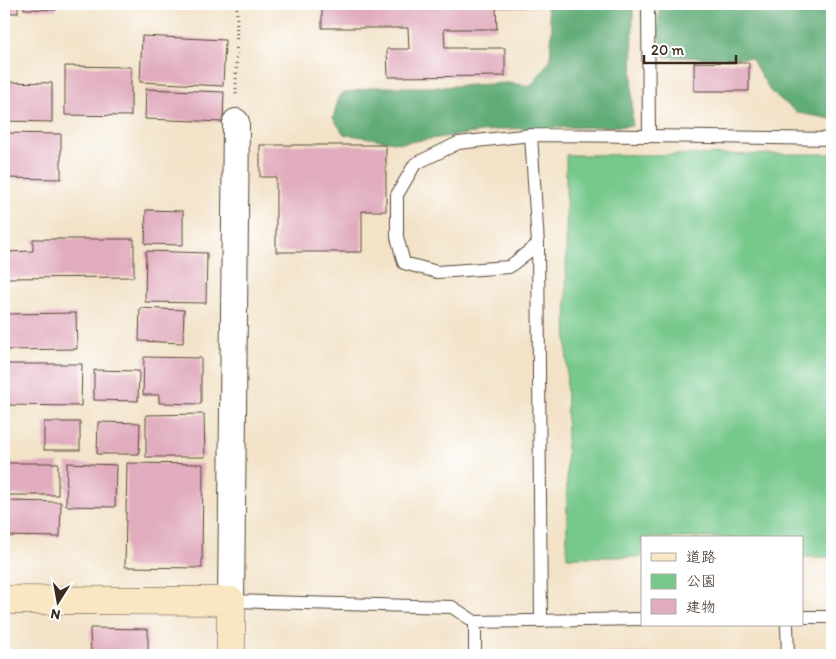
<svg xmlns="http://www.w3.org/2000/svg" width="836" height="659" font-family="Itim,'Klee One',sans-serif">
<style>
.green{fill:#76c88b;stroke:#587954}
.forest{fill:#60ac77;stroke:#4e6b4a}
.building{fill:#e1acbe}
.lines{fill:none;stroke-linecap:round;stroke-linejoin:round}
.lane-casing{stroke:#564637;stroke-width:14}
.street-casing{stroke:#564637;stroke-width:28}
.secondary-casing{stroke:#564637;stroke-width:29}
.path{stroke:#564637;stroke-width:3;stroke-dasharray:1 4;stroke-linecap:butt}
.lane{stroke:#fff;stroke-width:12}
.street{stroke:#fff;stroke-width:26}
.secondary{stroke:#f9e7c3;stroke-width:28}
</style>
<rect width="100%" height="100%" fill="#fff"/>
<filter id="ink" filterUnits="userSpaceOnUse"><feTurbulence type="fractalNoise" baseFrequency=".02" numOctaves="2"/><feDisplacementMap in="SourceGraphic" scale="10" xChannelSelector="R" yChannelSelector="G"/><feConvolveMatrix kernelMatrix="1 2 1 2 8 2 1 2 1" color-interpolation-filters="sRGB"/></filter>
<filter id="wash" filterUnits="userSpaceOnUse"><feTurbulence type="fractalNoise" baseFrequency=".0096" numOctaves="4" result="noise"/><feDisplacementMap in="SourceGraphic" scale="20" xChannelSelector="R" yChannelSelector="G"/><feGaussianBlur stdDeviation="1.12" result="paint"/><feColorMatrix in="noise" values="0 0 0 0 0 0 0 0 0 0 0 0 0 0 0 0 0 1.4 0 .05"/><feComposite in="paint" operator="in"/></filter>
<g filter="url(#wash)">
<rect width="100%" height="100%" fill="#f2e2c7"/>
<!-- green -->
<path class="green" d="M 832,154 L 832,557 L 802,557 L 802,538 L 642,538 L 642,557 L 567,557 L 566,155 Z"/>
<!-- forest -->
<g class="forest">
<path d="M 546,4 L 633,4 L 632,126 L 503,129 L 401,143 L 344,134 L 333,118 L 340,94 L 374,87 L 438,87 L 507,83 L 531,86 L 550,60 L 552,28 Z"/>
<path d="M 660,4 L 832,4 L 832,119 L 798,113 L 770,91 L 751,58 L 665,57 L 658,32 Z"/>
</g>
<g id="blocks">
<!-- building -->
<g class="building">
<rect x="4" y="4" width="14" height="9"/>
<path d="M 24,4 L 56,4 L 56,10 L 24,9 Z"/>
<rect x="68" y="4" width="62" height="2"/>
<path d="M 322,4 L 540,4 L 540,7 L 496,7 L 497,29 L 444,29 L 445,48 L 505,48 L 505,76 L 388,77 L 387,49 L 409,49 L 408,28 L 322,28 Z"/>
<path d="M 142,36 L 225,40 L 223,86 L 140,82 Z"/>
<path d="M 694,62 L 749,63 L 749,91 L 694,91 Z"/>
<path d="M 65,66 L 131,67 L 131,116 L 65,115 Z"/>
<path d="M 4,82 L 52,83 L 52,122 L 4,121 Z"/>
<path d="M 146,89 L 224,92 L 223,122 L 145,119 Z"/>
<path d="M 4,133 L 61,134 L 61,179 L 4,178 Z"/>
<path d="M 260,145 L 386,145 L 386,211 L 362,211 L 362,252 L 276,252 L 276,177 L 260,177 Z"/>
<path d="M 146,210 L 183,211 L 183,245 L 145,244 Z"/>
<path d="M 33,239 L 134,239 L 134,277 L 4,278 L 4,252 L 33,251 Z"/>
<path d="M 146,251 L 207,253 L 206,303 L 145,302 Z"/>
<path d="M 140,308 L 184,310 L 183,343 L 139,341 Z"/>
<path d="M 76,313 L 77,349 L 4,350 L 4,314 Z"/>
<path d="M 144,357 L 201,358 L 201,404 L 159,403 L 159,395 L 143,395 Z"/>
<path d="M 4,364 L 82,364 L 81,406 L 4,405 Z"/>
<path d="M 94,370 L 139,371 L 138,401 L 94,400 Z"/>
<path d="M 204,414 L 205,457 L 146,457 L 146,415 Z"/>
<rect x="44" y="422" width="36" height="28"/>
<path d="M 98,422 L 140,423 L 139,454 L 97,454 Z"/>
<rect x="4" y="463" width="54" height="32"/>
<path d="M 67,463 L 116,465 L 115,507 L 66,506 Z"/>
<path d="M 127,463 L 203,464 L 202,568 L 125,567 Z"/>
<path d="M 4,501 L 61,502 L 60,537 L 4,536 Z"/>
<path d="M 90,628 L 148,629 L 148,655 L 91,655 Z"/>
<rect x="505" y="653" width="259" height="2"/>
</g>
</g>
</g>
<g filter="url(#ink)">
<use href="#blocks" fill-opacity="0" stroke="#564637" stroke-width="1"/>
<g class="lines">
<defs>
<g id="lane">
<path d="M 648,4 L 649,136 L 832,139"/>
<path d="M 531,135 L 458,143 L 415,164 L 397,195 L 397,237 L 404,263 L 437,272 L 509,267 L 538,244 L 531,135 L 649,136"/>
<path d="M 538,244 L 541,621"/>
<path d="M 231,601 L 452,607 L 475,622"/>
<path d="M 802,617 L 832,617"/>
<path d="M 787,625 L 788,655"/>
<path d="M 475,655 L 475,622 L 642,619"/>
</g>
<path id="street" d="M 231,601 L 236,122"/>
<path id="secondary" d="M 4,600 L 231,601 L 231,655"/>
</defs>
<!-- lane casing -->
<use href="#lane" class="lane-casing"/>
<!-- street casing -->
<use href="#street" class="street-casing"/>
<!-- secondary casing -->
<use href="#secondary" class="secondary-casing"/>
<!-- path -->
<path class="path" d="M 236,94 L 237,4"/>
<!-- lane -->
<use href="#lane" class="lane"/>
<!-- street -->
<use href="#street" class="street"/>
<!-- secondary -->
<use href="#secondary" class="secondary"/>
</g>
</g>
<!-- margin -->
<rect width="836" height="659" fill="none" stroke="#fff" stroke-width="20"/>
<!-- legend -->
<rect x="641" y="536" width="162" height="90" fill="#ffffff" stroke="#b1aaa5"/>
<rect x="651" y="553" width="25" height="8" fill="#f9e7c3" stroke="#b1aaa5"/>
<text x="686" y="562" font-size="15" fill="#3b2a1e">道路</text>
<rect x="651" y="574" width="25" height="15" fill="#76c88b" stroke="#b1aaa5"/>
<text x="686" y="586" font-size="15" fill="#3b2a1e">公園</text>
<rect x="651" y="599" width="25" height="15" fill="#e1acbe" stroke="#b1aaa5"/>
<text x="686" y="612" font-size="15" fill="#3b2a1e">建物</text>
<!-- north arrow -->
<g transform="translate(58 602) rotate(191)" stroke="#ffffff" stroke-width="4" paint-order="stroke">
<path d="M0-4L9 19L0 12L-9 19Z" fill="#3b2a1e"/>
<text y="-8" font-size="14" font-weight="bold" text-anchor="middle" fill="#3b2a1e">N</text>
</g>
<!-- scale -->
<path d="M644 55v8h92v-8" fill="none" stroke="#3b2a1e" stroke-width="2.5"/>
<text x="651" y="55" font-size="15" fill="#3b2a1e" stroke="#ffffff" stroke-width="4" paint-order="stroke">20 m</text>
</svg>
